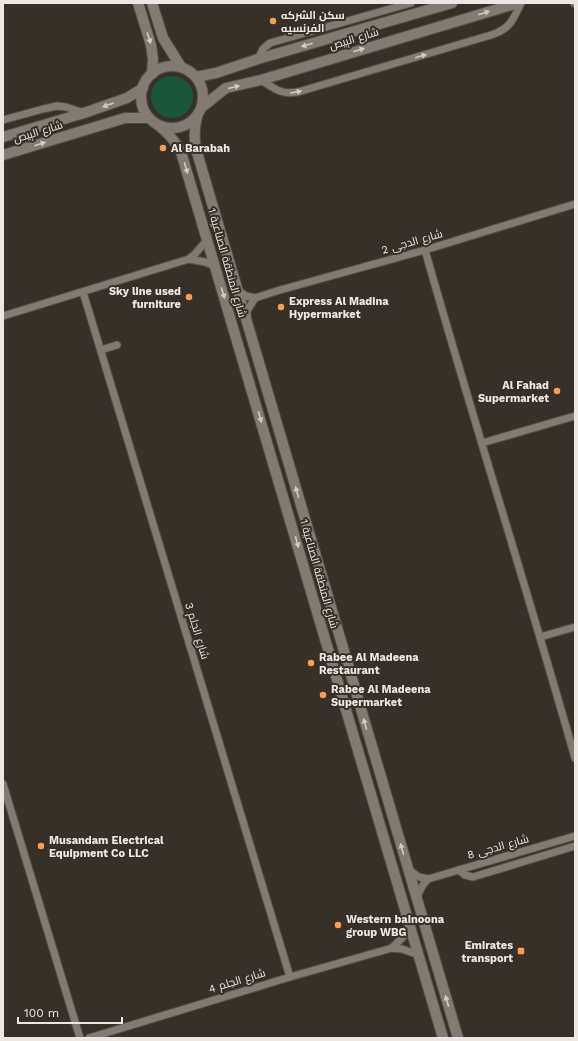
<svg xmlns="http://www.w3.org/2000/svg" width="578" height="1041" font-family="'Work Sans',Cairo,sans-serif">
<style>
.green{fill:#19563a}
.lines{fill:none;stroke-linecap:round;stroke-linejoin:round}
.street-casing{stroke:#544e47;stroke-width:9}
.secondary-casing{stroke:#544e47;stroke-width:12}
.street{stroke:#837a72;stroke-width:7}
.secondary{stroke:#837a72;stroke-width:10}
.oneway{fill:#d2ccc6}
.poi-dot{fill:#fb9e51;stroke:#373028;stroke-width:1.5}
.labels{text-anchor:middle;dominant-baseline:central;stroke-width:4;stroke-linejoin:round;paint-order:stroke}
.poi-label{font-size:11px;font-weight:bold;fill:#ece7e2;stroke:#373028;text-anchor:start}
.street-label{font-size:11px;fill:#ece7e2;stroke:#373028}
</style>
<rect width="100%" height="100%" fill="#373028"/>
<!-- green -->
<circle class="green" cx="172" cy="97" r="21"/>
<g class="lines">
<defs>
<g id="street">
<path d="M 574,3 L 575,4"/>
<path d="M 258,59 L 263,49 L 270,43 L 295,36 L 411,3"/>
<path d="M 261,80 C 275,89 281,95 298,92 L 491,35 C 510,29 513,20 521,3"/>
<path d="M 3,120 L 43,109 L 57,106 L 66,107 L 84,113"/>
<path d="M 425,250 C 473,420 527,588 575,758"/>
<path d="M 189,259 L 195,254 L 207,240"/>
<path d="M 237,290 L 246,296 L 255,298 L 280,290 L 425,250 L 575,204"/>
<path d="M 83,292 L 290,977"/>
<path d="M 3,316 L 189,259 L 205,262 L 215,266"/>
<path d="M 247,318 L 247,311 L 255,298"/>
<path d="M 101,350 L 117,345"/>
<path d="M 482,443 L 575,416"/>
<path d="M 540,637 L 575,627"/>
<path d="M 3,784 L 80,1038"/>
<path d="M 409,870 L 419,877 L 428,879"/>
<path d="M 459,870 L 465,875 L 473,877 L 575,846"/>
<path d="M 417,898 C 419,891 422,885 428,879 L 575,836"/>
<path d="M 392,948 L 403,937 L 410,925"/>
<path d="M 89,1038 L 290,977 L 392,948 L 402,949 L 419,955"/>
</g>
<g id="secondary">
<path d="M 138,3 L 151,45 L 153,59 L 152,74"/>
<path d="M 152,3 L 163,38 L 181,67"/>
<circle cx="172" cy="97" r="31"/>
<path d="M 196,77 L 216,73 L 258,59 L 452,3"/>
<path d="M 202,107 L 226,88 L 261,80 L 518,3"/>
<path d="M 197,117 C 194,128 194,138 196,149 L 458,1038"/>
<path d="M 158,125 C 169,134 174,140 181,152 L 443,1038"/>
<path d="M 3,137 L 84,113 L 127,98 L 143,88"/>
<path d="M 3,155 L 125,118 L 149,118"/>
</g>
</defs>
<!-- street casing -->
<use href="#street" class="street-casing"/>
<!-- secondary casing -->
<use href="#secondary" class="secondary-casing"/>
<!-- street -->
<use href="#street" class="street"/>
<!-- secondary -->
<use href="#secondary" class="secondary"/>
</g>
<!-- one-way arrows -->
<defs><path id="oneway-solid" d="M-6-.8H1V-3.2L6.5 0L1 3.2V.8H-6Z"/></defs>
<g class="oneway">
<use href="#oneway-solid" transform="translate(484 13) rotate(-17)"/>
<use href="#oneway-solid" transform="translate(149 38) rotate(72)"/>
<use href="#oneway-solid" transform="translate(307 45) rotate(164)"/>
<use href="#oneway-solid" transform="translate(359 50) rotate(-17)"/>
<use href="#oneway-solid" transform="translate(421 56) rotate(-16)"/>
<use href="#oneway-solid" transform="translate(234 87) rotate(-14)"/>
<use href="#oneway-solid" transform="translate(296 92) rotate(-12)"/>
<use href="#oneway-solid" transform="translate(108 105) rotate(160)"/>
<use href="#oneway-solid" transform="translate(40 144) rotate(-17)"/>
<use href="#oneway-solid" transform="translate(186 168) rotate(74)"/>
<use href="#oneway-solid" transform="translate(223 293) rotate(74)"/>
<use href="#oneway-solid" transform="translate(260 417) rotate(74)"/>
<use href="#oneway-solid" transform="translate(297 492) rotate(-106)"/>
<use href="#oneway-solid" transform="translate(297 542) rotate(74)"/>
<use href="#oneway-solid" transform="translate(365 724) rotate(-106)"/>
<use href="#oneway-solid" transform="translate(402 849) rotate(-106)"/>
<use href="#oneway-solid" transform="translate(447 1001) rotate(-106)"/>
</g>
<!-- markers -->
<g class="poi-dot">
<circle cx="273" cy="21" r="4"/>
<circle cx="163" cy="148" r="4"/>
<circle cx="189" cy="297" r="4"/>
<circle cx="281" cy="307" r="4"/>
<circle cx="557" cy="391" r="4"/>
<circle cx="311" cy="663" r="4"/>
<circle cx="323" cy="695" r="4"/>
<circle cx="41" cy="846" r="4"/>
<circle cx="338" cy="925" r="4"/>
<rect x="517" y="947" width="8" height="8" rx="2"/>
</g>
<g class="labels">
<!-- poi labels -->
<g class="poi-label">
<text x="281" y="15">سكن الشركه<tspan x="281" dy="13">الفرنسيه</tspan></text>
<text x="171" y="148">Al Barabah</text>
<text x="181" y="291" text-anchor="end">Sky line used<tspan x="181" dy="13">furniture</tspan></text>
<text x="289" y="301">Express Al Madina<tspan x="289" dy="13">Hypermarket</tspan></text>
<text x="549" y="385" text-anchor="end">Al Fahad<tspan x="549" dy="13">Supermarket</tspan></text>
<text x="319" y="657">Rabee Al Madeena<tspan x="319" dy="13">Restaurant</tspan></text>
<text x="331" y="689">Rabee Al Madeena<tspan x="331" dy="13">Supermarket</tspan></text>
<text x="49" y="840">Musandam Electrical<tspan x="49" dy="13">Equipment Co LLC</tspan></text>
<text x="346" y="919">Western bainoona<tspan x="346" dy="13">group WBG</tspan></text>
<text x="513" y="945" text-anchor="end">Emirates<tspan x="513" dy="13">transport</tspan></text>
</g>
<!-- street labels -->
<g class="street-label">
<text transform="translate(354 39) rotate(-17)">شارع البِيص</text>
<text transform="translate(38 132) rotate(-17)">شارع البِيص</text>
<text transform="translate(412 242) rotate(-16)">شارع الدجى 2</text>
<text transform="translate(227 263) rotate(74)">شارع المنطقة الصناعية 1</text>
<text transform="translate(319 574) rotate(74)">شارع المنطقة الصناعية 1</text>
<text transform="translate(197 631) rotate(73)">شارع الحِلم 3</text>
<text transform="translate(498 847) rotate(-16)">شارع الدجى 8</text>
<text transform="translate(237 981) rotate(-17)">شارع الحِلم 4</text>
</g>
</g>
<!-- border -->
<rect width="578" height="1041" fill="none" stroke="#ece7e2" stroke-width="8"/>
<!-- scale -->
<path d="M18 1017v6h104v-6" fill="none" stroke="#ece7e2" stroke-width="2"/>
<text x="24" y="1017" font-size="12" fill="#ece7e2" stroke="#373028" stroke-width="3" paint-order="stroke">100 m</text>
</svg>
